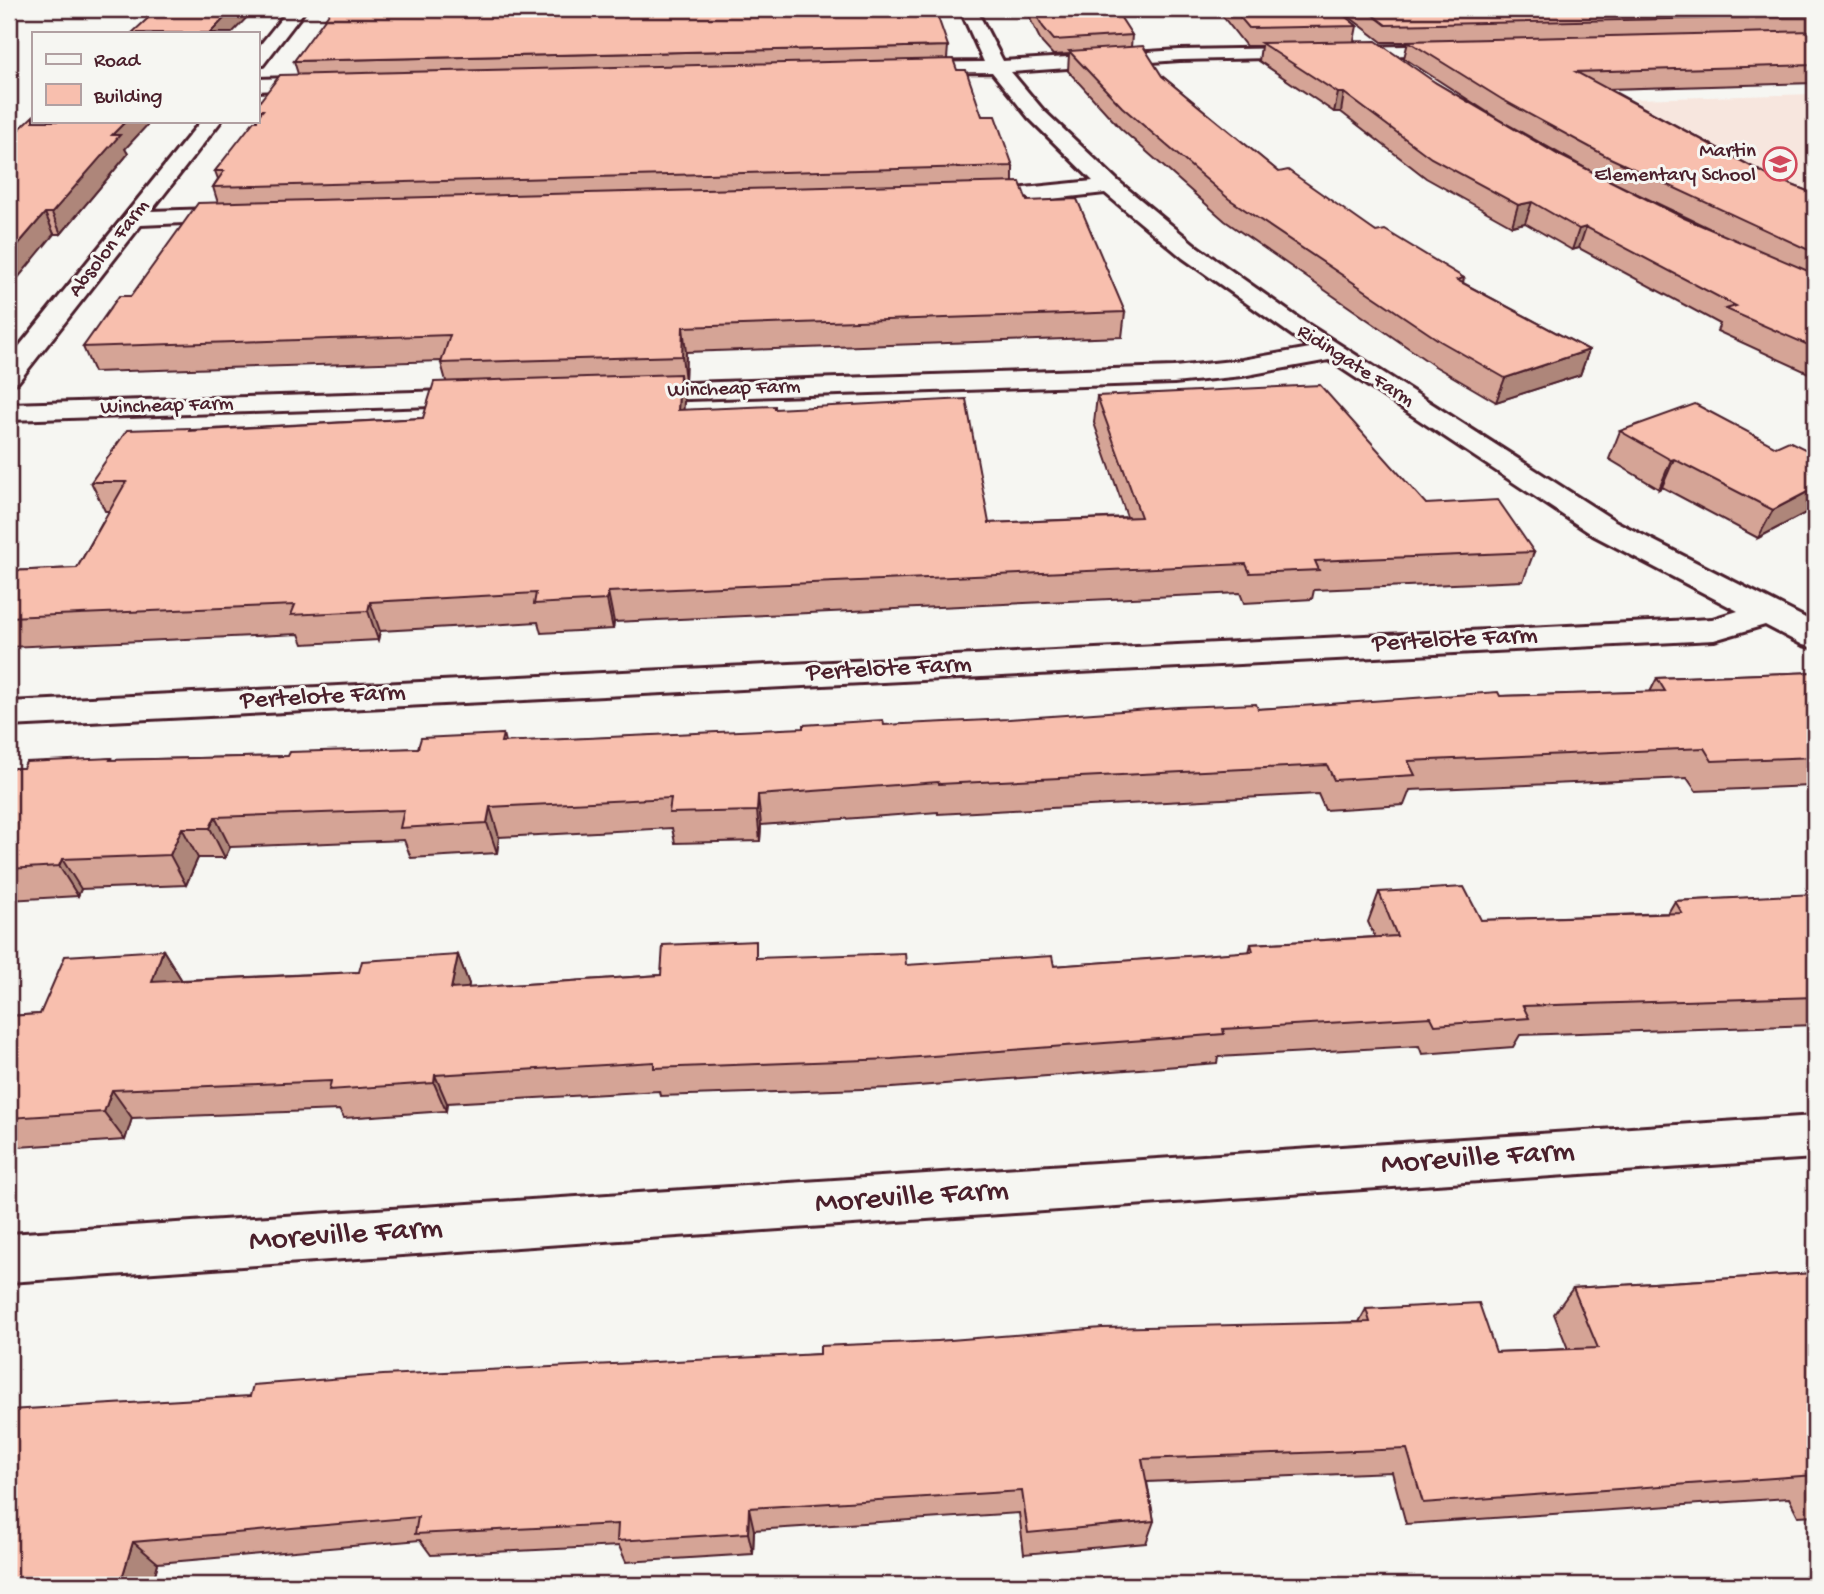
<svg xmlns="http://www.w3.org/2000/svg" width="1824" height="1594" font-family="'Gochi Hand',sans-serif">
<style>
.built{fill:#f7e6de}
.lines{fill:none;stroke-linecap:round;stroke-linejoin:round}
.street-casing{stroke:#4a1f2b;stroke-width:6}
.street{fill:#f6f6f2;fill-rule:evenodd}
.wall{fill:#d5a496;stroke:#4a1f2b;stroke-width:2;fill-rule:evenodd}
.shaded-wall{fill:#ae867a;stroke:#4a1f2b;stroke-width:2}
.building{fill:#f8bfae;stroke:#4a1f2b;stroke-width:2}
.labels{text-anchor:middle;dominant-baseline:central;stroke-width:6;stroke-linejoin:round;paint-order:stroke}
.far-poi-label{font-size:21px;fill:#4a1f2b;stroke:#f6f6f2;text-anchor:end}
.far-street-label{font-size:21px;fill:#4a1f2b;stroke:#f6f6f2}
.street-label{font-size:26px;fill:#4a1f2b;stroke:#f6f6f2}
.near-street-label{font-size:32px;fill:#4a1f2b;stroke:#f6f6f2}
</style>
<rect width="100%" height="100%" fill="#f6f6f2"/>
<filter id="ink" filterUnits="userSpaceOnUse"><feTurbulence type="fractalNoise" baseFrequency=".0143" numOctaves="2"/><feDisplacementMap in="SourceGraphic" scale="14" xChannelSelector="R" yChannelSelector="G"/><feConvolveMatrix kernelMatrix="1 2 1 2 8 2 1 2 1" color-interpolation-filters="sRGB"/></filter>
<g filter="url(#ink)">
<!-- built -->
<path class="built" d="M 1815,94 L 1815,195 L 1674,133 L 1634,99 Z"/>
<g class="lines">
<defs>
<g id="street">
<path d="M 289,9 L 306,9 L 263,65 L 257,66 L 257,49 Z"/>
<path d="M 960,9 L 976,9 L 1003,61 L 1180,50 L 1464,45 L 1467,49 L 1464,53 L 1458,54 L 1180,60 L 1011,72 L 1043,110 L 1118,181 L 1199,248 L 1298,318 L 1615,521 L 1815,623 L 1815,648 L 1803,645 L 1765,625 L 1714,640 L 9,726 L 9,702 L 1712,619 L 1738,611 L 1593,535 L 1329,360 L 1242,376 L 1174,383 L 629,401 L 619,399 L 615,393 L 619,387 L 629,385 L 1174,367 L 1242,360 L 1310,348 L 1183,258 L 1105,193 L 1024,202 L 965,201 L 962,196 L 965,191 L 973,189 L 1024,188 L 1093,181 L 1029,118 L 992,72 L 897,73 L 894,69 L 903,63 L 984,62 Z"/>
<path d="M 325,77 L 332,79 L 334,83 L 332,87 L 257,91 L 257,79 Z"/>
<path d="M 201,121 L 221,121 L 151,211 L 241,208 L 249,210 L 252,215 L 249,220 L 141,225 L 18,382 L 9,384 L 9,359 Z"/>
<path d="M 482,390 L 492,392 L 496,398 L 492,404 L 9,420 L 9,404 Z"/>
<path d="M 1815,1116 L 1815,1158 L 9,1282 L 9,1234 Z"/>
</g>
</defs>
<!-- street casing -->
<use href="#street" class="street-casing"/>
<!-- street -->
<use href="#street" class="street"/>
</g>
<!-- wall -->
<g class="wall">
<path d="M 1025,9 L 1112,9 L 1132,35 L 1131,47 L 1162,76 L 1279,172 L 1376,232 L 1464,278 L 1463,283 L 1589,350 L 1580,375 L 1496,402 L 1433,365 L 1225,221 L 1120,128 L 1068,71 L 1069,54 L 1053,55 L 1042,43 Z"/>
<path d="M 1217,9 L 1336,9 L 1357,26 L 1354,41 L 1436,83 L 1557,154 L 1598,175 L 1498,119 L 1404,58 L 1408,42 L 1382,42 L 1339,9 L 1815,9 L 1815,83 L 1609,89 L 1769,176 L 1815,194 L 1815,376 L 1717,331 L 1720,324 L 1579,248 L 1572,250 L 1525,223 L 1512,226 L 1426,178 L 1341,112 L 1334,112 L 1259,61 L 1261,46 L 1246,46 ZM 1608,180 L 1690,219 L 1721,234 L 1684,218 Z"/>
<path d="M 948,46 L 947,59 L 957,70 L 982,116 L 1013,166 L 1013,182 L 1125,312 L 1122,337 L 686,352 L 685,381 L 681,381 L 684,401 L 683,410 L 776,409 L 989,523 L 1127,517 L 1094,423 L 1097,396 L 1426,504 L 1534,552 L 1523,581 L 1314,590 L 1312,599 L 1244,603 L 1240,593 L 614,622 L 613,629 L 541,633 L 538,622 L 380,631 L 378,640 L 303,644 L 299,634 L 9,647 L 9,571 L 77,568 L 109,511 L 105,511 L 91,482 L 191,430 L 423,418 L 446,381 L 441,363 L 442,361 L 94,372 L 83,347 L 218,203 L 213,187 L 218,179 L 215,171 L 257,121 L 257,105 L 298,74 L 294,61 Z"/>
<path d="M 9,139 L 125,149 L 128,154 L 61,234 L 54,234 Z"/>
<path d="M 1620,431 L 1776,447 L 1815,454 L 1815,508 L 1758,538 L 1662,487 L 1659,489 L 1609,459 Z"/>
<path d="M 1815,672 L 1815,792 L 1811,786 L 1696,791 L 1687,778 L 1410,790 L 1404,805 L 1325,810 L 1318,794 L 938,814 L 938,812 L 761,825 L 760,841 L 675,843 L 672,828 L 499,837 L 497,853 L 411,858 L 404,840 L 230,847 L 225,858 L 198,858 L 186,885 L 81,889 L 78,896 L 9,900 L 9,768 L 23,768 L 111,758 L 112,760 L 288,756 L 418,748 L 503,734 L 505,742 L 1258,709 L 1500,696 L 1650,692 L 1657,678 Z"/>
<path d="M 1815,885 L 1815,1025 L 1520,1035 L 1513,1047 L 1422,1054 L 1419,1046 L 1218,1057 L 1217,1063 L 892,1088 L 660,1096 L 659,1091 L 447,1103 L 446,1111 L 344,1118 L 339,1110 L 132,1118 L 125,1140 L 18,1147 L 9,1136 L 9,1016 L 40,1014 L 163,950 L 181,979 L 181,980 L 359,972 L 458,955 L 469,984 L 468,988 L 661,975 L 758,958 L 906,965 L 1054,966 L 1249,952 L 1251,944 L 1375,937 L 1368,922 L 1379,892 L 1481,920 L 1668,913 L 1675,901 L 1808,895 Z"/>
<path d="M 1815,1273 L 1815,1515 L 1798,1516 L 1789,1498 L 1406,1524 L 1392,1472 L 1147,1482 L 1154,1521 L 1146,1543 L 1024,1554 L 1019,1513 L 754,1530 L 753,1554 L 626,1562 L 619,1546 L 431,1555 L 420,1540 L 158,1563 L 152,1585 L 9,1585 L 250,1396 L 820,1354 L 938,1341 L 1359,1322 L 1366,1309 L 1496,1352 L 1568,1349 L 1554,1314 L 1573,1288 Z"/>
</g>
<!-- shaded-wall -->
<g class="shaded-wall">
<path d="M 233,9 L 255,9 L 232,33 L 210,33 Z"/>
<path d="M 1338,93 L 1344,93 L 1341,112 L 1334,112 Z"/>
<path d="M 126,121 L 151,121 L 125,149 L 128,154 L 61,234 L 52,213 L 112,135 Z"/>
<path d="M 1532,202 L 1525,223 L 1512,226 L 1518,205 Z"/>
<path d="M 45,213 L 54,234 L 9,289 L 9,255 Z"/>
<path d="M 1586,227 L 1579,248 L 1572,250 L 1579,229 Z"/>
<path d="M 683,327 L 686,352 L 685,381 L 682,356 Z"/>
<path d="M 1589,350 L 1580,375 L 1496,402 L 1505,378 Z"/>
<path d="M 680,374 L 684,401 L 682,438 L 678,410 Z"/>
<path d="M 1674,459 L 1662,487 L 1659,489 L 1671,460 Z"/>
<path d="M 1815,488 L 1815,508 L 1758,538 L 1773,510 Z"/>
<path d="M 608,592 L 614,622 L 613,629 L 607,600 Z"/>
<path d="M 370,602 L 380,631 L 378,640 L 368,611 Z"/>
<path d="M 758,795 L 761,825 L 760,841 L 757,811 Z"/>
<path d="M 490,807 L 499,837 L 497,853 L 487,823 Z"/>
<path d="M 215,817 L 230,847 L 225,858 L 210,828 Z"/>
<path d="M 182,828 L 198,858 L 186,885 L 170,855 Z"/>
<path d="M 62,859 L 81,889 L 78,896 L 59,866 Z"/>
<path d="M 163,950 L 181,979 L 170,1011 L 152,982 Z"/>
<path d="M 458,955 L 469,984 L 463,1018 L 451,989 Z"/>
<path d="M 435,1075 L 447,1103 L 446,1111 L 434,1083 Z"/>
<path d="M 112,1090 L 132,1118 L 125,1140 L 104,1112 Z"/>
<path d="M 749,1508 L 754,1530 L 753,1554 L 748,1533 Z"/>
<path d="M 133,1542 L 158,1563 L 152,1585 L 131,1585 L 122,1578 Z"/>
</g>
<!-- building -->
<g class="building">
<path d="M 158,9 L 233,9 L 210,33 L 132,33 Z"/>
<path d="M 332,9 L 935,9 L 948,46 L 294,61 Z"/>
<path d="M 1033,9 L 1112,9 L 1121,18 L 1132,35 L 1054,40 L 1043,27 Z"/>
<path d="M 1233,9 L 1336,9 L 1357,26 L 1249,28 Z"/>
<path d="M 1365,9 L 1815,9 L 1815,16 L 1386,25 Z"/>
<path d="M 1815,31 L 1815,65 L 1576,72 L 1769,176 L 1815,194 L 1815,253 L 1608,157 L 1503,100 L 1408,41 Z"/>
<path d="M 1376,41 L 1436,83 L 1557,154 L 1684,218 L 1815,274 L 1815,348 L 1726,309 L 1736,306 L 1586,227 L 1579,229 L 1532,202 L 1518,205 L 1431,158 L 1344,93 L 1338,93 L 1261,43 Z"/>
<path d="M 1143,46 L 1162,76 L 1279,172 L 1288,170 L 1376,232 L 1385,230 L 1464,278 L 1457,280 L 1589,350 L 1505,378 L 1440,341 L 1229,199 L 1122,107 L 1069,51 Z"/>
<path d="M 953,59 L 957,70 L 966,70 L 982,116 L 995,116 L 1013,166 L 213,187 L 224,171 L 215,171 L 254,121 L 257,121 L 257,117 L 263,110 L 257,110 L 257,105 L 280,75 Z"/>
<path d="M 33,116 L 33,121 L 126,121 L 112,135 L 120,135 L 52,213 L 45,213 L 9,255 L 9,139 Z"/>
<path d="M 1020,182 L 1027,201 L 1077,199 L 1125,312 L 683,327 L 682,356 L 441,363 L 450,335 L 83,347 L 119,296 L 131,296 L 198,203 Z"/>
<path d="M 680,374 L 678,410 L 775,406 L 775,409 L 966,399 L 989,523 L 1141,517 L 1097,396 L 1320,385 L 1426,504 L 1498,500 L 1534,552 L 1315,561 L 1319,570 L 1250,573 L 1246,564 L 608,592 L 607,600 L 534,604 L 536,593 L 370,602 L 368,611 L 291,615 L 295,605 L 9,617 L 9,571 L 77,568 L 126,482 L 91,482 L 127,430 L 190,428 L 189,431 L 423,418 L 434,382 Z"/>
<path d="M 1695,404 L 1776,447 L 1789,441 L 1815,454 L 1815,488 L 1773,510 L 1674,459 L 1671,460 L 1620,431 Z"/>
<path d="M 1815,672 L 1815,757 L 1712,761 L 1704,748 L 1408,761 L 1415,775 L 1334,780 L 1327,765 L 939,784 L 938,782 L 758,795 L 757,811 L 669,813 L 671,798 L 490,807 L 487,823 L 400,828 L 404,810 L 215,817 L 210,828 L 182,828 L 170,855 L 62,859 L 59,866 L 9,869 L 9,768 L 23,768 L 26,762 L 111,758 L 110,760 L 288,756 L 290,752 L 418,748 L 421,738 L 503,734 L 501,742 L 803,728 L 803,725 L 883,720 L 884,725 L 1009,719 L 1178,707 L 1256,704 L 1258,709 L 1498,692 L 1500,696 L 1665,691 L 1657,678 Z"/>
<path d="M 1464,887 L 1481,920 L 1682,913 L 1675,901 L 1815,894 L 1815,997 L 1523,1006 L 1529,1018 L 1435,1025 L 1431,1017 L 1223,1029 L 1224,1034 L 892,1059 L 654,1068 L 654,1062 L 435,1075 L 434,1083 L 329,1090 L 331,1081 L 112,1090 L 104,1112 L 9,1118 L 9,1016 L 40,1014 L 65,956 L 163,950 L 152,982 L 359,972 L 362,961 L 458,955 L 451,989 L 661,975 L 663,945 L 756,941 L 756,958 L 905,953 L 906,965 L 1052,956 L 1054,966 L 1253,951 L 1251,944 L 1397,936 L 1379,892 Z"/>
<path d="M 1815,1273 L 1815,1475 L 1423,1503 L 1407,1449 L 1142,1459 L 1154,1521 L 1028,1533 L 1022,1491 L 749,1508 L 748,1533 L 617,1541 L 618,1524 L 415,1534 L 418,1517 L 133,1542 L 122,1578 L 9,1585 L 9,1410 L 250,1396 L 253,1385 L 383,1375 L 820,1354 L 820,1346 L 938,1341 L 1102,1328 L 1370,1322 L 1366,1309 L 1479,1303 L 1496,1352 L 1598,1348 L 1573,1288 Z"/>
</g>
</g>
<!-- icons -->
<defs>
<symbol id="school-ring" viewBox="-11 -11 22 22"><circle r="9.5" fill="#f6f6f2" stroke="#d1495b" stroke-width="1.5"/><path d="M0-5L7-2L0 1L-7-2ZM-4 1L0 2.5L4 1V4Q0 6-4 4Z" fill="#d1495b"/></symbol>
</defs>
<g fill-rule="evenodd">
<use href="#school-ring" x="1761" y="145" width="38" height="38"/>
</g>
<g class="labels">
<!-- far-poi labels -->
<g class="far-poi-label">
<text x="1756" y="152">Martin<tspan x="1756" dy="24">Elementary School</tspan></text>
</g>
<!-- far-street labels -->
<g class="far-street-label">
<text transform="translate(110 249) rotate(-52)">Absolon Farm</text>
<text transform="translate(1355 367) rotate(33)">Ridingate Farm</text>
<text transform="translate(734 390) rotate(-2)">Wincheap Farm</text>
<text transform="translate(167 407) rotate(-2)">Wincheap Farm</text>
</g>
<!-- street labels -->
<g class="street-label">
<text transform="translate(1455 641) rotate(-3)">Pertelote Farm</text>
<text transform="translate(889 670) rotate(-3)">Pertelote Farm</text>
<text transform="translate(323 698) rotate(-3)">Pertelote Farm</text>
</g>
<!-- near-street labels -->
<g class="near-street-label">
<text transform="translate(1478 1159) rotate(-4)">Moreville Farm</text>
<text transform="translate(912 1198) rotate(-4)">Moreville Farm</text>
<text transform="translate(346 1236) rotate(-4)">Moreville Farm</text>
</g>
</g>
<!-- margin -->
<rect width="1824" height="1594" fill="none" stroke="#f6f6f2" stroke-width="35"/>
<rect x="18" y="18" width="1789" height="1559" fill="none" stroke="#4a1f2b" stroke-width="2.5" filter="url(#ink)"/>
<!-- legend -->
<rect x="32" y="32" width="228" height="91" fill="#f6f6f2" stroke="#b1a0a2" stroke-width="2"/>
<rect x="46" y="54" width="35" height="10" fill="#f6f6f2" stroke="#b1a0a2" stroke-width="2"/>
<text x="94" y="66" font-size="21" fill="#4a1f2b">Road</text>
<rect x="46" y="84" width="35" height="21" fill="#f8bfae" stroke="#b1a0a2" stroke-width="2"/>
<text x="94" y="102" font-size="21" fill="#4a1f2b">Building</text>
</svg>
